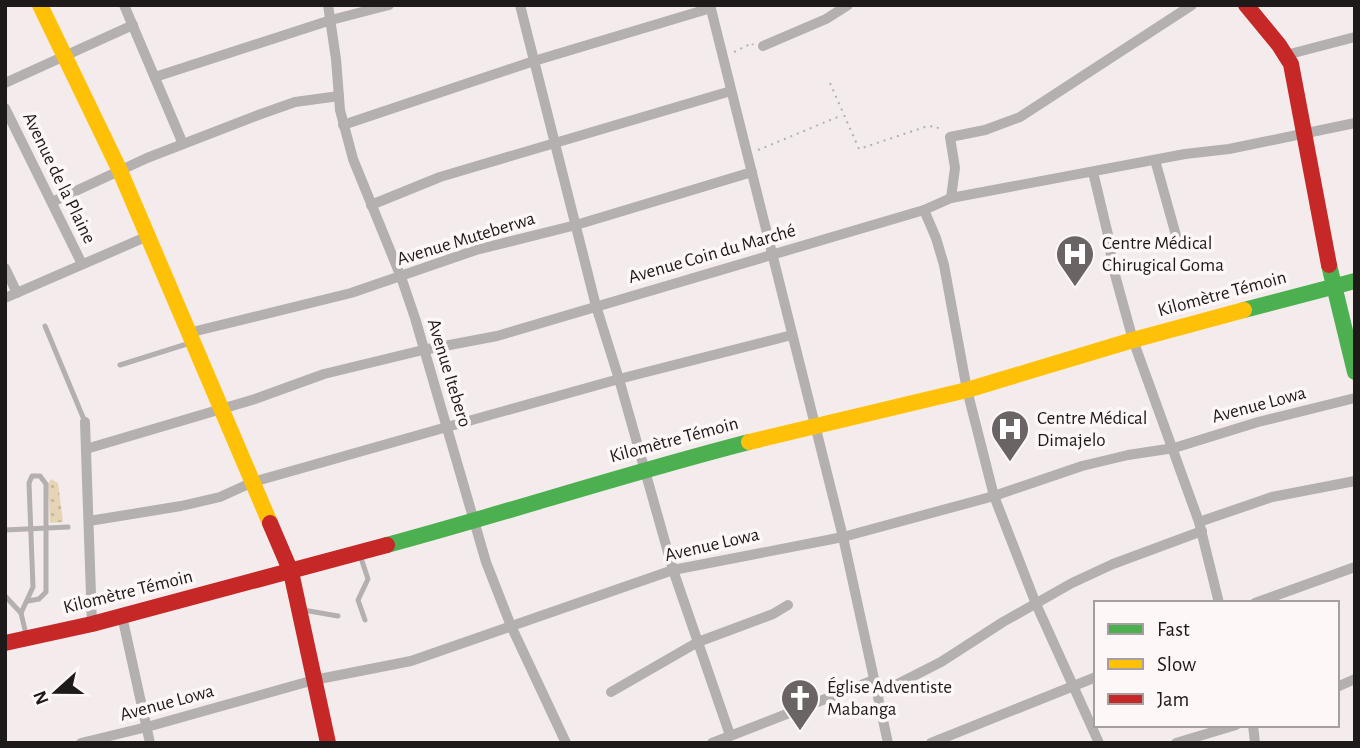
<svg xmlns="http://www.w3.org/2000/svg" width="1360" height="748" font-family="'Alegreya Sans',sans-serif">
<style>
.grass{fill:url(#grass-dots)}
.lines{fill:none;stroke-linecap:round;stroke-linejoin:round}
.path{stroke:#b3b0b0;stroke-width:2;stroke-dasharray:2 5;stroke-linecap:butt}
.lane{stroke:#b3b0af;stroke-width:5}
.street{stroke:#b3b0af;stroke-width:10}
.fast{stroke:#4caf50;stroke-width:16}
.slow{stroke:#ffc107;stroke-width:16}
.jam{stroke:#c62828;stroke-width:16}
.labels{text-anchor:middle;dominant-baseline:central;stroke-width:7;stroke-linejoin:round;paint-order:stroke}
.street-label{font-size:19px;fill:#1f1a1a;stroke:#fef7f8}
.poi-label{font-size:19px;fill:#1f1a1a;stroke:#fef7f8;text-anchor:start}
</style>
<defs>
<pattern id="grass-dots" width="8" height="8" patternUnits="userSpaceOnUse" patternTransform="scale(1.75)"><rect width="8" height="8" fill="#e6d4b6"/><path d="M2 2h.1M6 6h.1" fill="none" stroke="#c5b59c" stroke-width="1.8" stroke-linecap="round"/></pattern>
</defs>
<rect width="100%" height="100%" fill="#f4ecec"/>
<!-- grass -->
<path class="grass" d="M 51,479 L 58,483 L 63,522 L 50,523 L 48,484 Z"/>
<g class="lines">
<!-- path -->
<g class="path">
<path d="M 734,52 L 752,43 L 753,45"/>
<path d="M 830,83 L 859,149 L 925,127 L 935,126 L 941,130"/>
<path d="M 758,150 L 840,116"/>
</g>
<!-- lane -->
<g class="lane">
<path d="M 45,326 L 85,422"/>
<path d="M 120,365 L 190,343"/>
<path d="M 5,530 L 68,527"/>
<path d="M 360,555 L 368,579 L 358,600 L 365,620"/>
<path d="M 5,596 L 21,613 L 26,634"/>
<path d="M 303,610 L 338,616"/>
<path d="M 21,613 L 33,587 L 29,483 L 32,476 L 40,476 L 46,484 L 46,592 L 39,599 L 28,601"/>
</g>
<!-- street -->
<g class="street">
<path d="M 124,5 L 183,144"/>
<path d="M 328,5 L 336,59 L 340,110 L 353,159 L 401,277 L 415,318 L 486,562 L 511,626 L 566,743"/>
<path d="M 520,5 L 596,306 L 619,379 L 673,570 L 730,735"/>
<path d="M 710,5 L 843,537 L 888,743"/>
<path d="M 763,46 L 826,19 L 848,5"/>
<path d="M 1286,55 L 1355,37"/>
<path d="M 155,77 L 331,20 L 389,5"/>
<path d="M 5,83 L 133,25"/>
<path d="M 5,108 L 82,264"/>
<path d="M 343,125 L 534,61 L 711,8"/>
<path d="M 1155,160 L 1177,239"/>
<path d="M 1093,172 L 1109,239 L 1112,264 L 1133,340 L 1199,522 L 1219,603"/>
<path d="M 951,198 L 955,168 L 950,137 L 985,130 L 1020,117 L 1192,5"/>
<path d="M 52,202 L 147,158 L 261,114 L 295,102 L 339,96"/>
<path d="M 371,205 L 440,177 L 731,91"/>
<path d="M 924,210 L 936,238 L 944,265 L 967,390 L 994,496 L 1036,604 L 1099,743"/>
<path d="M 5,268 L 17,293"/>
<path d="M 5,298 L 148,236"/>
<path d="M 188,333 L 351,293 L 476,250 L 576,225 L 752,172"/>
<path d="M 85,422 L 92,624"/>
<path d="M 86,449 L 255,399 L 324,374 L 423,350 L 497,336 L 924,210 L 951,198 L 1185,154 L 1229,149 L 1355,123"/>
<path d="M 89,521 L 181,506 L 220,497 L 253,482 L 447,427 L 619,379 L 792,335"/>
<path d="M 1199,522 L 1272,497 L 1355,481"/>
<path d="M 1255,603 L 1355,567"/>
<path d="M 122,616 L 150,743"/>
<path d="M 1337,687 L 1355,679"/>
<path d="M 611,692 L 698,642 L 773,614 L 788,605"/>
<path d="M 878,694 L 941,662 L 1003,622 L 1072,583 L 1113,564 L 1202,531"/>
<path d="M 1253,725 L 1255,743"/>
<path d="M 81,743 L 147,727 L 314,680 L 411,661 L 673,570 L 843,537 L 994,496 L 1082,466 L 1128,455 L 1174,448 L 1258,422 L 1355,398"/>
<path d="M 712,743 L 874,680"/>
<path d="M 931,743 L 1096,677"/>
<path d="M 1176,743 L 1236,725"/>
</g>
<!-- fast -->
<g class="fast">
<path d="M 1329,265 L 1355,372"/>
<path d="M 1244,310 L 1355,281"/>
<path d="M 387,545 C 509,512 628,473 749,442"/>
</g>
<!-- slow -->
<g class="slow">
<path d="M 40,5 L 120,171 L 270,523"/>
<path d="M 749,442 L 967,390 L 1133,340 L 1244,310"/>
</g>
<!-- jam -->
<g class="jam">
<path d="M 1246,5 L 1279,45 L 1291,64 L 1329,265"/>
<path d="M 270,523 L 291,572 L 328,743"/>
<path d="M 5,643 L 92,624 L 387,545"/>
</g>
</g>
<!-- icons -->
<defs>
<symbol id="hospital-pin" viewBox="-11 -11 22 30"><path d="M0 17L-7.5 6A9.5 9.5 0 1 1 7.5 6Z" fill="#6a6464" stroke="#fef7f8"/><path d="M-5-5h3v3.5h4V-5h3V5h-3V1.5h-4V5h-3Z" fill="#fff"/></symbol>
<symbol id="church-pin" viewBox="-11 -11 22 30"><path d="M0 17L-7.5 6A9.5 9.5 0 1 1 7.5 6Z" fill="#6a6464" stroke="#fef7f8"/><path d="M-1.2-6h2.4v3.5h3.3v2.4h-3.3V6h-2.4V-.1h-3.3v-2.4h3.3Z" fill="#fff"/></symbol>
</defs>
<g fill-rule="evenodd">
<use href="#hospital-pin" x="1053" y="232" width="44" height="60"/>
<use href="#hospital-pin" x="988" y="407" width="44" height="60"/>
<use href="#church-pin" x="778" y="676" width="44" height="60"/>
</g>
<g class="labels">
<!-- street labels -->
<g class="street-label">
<text transform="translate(59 178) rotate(64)">Avenue de la Plaine</text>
<text transform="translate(466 239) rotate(-17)">Avenue Muteberwa</text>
<text transform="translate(712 254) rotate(-16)">Avenue Coin du Marché</text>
<text transform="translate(1222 294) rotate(-15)">Kilomètre Témoin</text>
<text transform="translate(449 373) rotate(73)">Avenue Itebero</text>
<text transform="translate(1259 405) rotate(-15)">Avenue Lowa</text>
<text transform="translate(674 440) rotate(-15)">Kilomètre Témoin</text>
<text transform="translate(712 545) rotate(-13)">Avenue Lowa</text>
<text transform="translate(128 592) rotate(-14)">Kilomètre Témoin</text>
<text transform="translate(167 703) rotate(-15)">Avenue Lowa</text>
</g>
<!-- poi labels -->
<g class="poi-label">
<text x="1102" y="243">Centre Médical<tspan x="1102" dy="22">Chirugical Goma</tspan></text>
<text x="1037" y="418">Centre Médical<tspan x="1037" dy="22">Dimajelo</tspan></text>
<text x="827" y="687">Église Adventiste<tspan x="827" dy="22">Mabanga</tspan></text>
</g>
</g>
<!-- border -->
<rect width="1360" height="748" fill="none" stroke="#1f1a1a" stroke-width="14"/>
<!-- legend -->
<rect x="1094" y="601" width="245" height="126" fill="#fef7f8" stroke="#a59f9f" stroke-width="2"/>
<rect x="1108" y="624" width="35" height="10" fill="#4caf50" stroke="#a59f9f" stroke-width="2"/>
<text x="1157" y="636" font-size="21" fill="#1f1a1a">Fast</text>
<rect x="1108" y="659" width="35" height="10" fill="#ffc107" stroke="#a59f9f" stroke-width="2"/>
<text x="1157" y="671" font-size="21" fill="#1f1a1a">Slow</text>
<rect x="1108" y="694" width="35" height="10" fill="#c62828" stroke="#a59f9f" stroke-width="2"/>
<text x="1157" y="706" font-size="21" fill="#1f1a1a">Jam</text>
<!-- north arrow -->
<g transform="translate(56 692) rotate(249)" stroke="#fef7f8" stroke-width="5" paint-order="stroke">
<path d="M0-5L12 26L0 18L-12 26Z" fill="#1f1a1a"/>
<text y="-10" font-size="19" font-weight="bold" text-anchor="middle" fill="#1f1a1a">N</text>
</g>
</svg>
